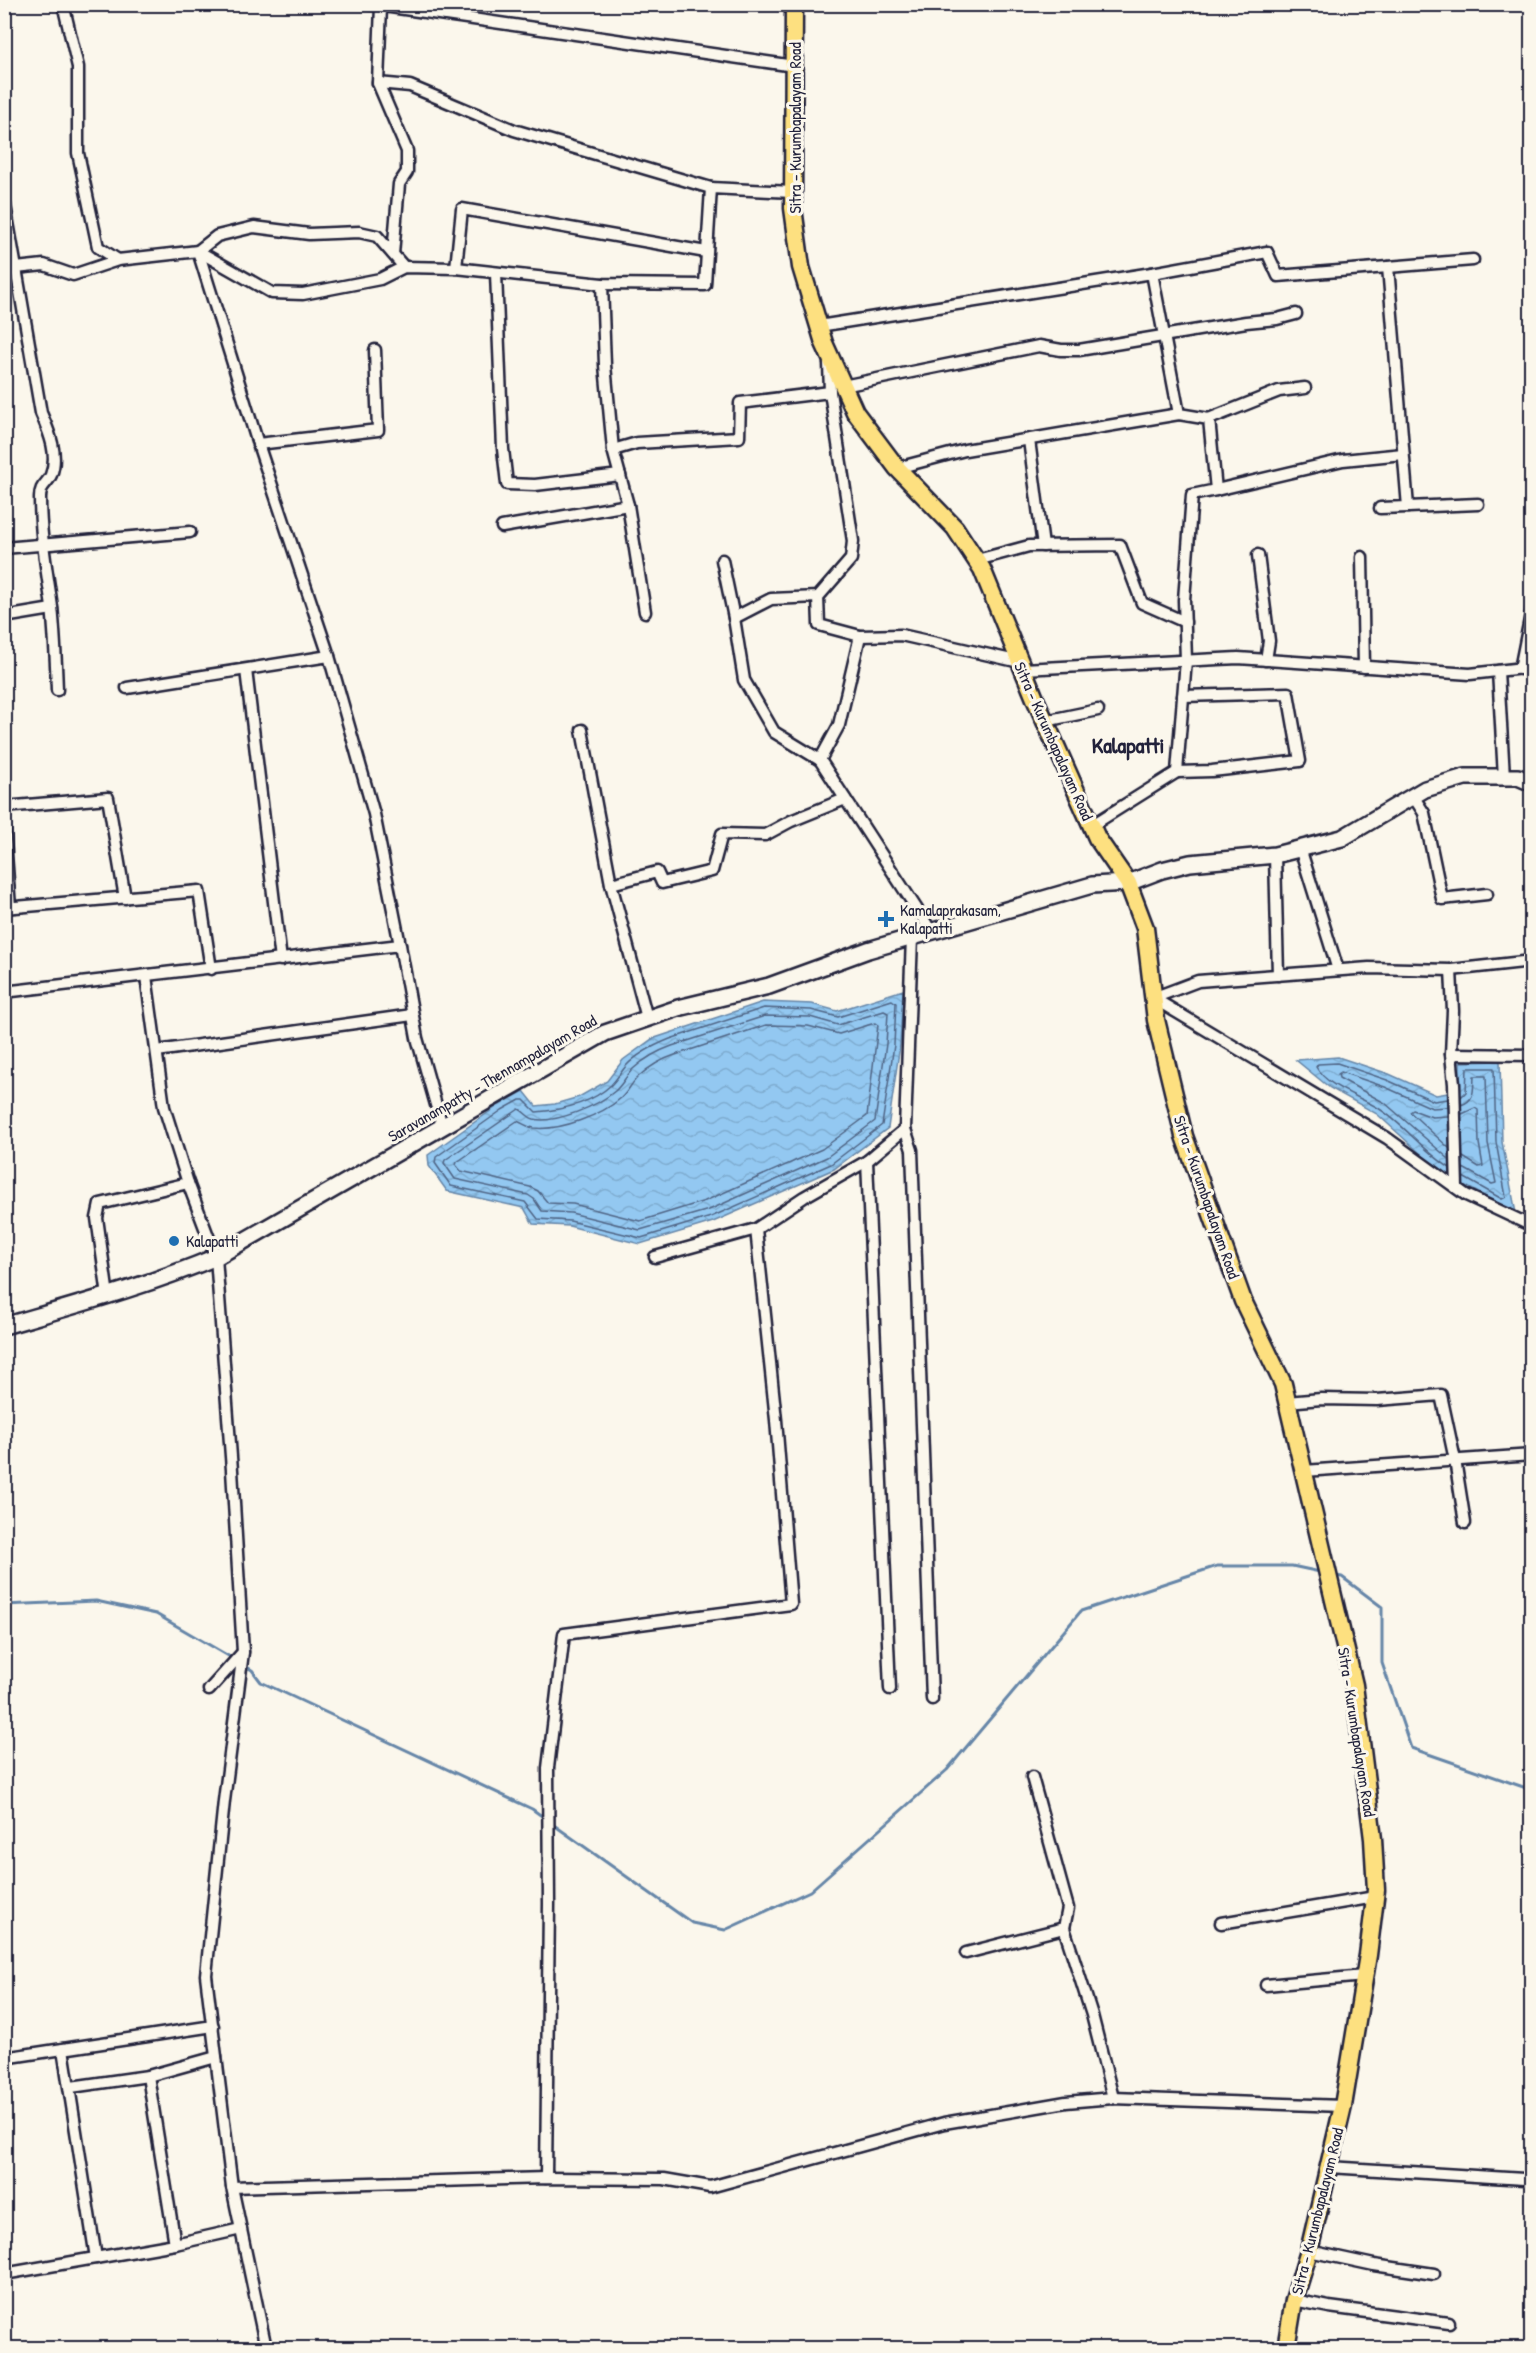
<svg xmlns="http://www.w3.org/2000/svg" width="1536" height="2353" font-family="'Patrick Hand',sans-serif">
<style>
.water{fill:url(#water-waves);stroke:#6686a8;stroke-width:1.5}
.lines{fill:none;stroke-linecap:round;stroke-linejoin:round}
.shore{stroke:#4f6484;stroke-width:1.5}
.stream{stroke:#6686a8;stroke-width:3}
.minor-casing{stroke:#22223b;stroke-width:15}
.secondary-casing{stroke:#22223b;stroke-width:20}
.primary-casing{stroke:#22223b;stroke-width:21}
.minor{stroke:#fbf7ec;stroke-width:10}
.secondary{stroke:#fbf7ec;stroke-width:15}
.primary{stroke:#fde080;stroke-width:16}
.poi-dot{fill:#1f6fb2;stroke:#fbf7ec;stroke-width:2}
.labels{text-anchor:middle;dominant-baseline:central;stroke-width:6;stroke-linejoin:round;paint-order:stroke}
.street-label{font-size:16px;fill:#22223b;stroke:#fbf7ec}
.poi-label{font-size:16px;fill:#22223b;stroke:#fbf7ec;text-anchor:start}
.district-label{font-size:22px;font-weight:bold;fill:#22223b;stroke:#fbf7ec}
</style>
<defs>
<pattern id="water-waves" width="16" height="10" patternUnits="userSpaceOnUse" patternTransform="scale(1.5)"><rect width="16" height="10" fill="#93c8f1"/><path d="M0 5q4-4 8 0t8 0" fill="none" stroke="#7eacd0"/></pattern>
</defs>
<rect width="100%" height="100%" fill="#fbf7ec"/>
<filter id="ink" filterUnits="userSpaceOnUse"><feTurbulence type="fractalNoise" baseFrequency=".0167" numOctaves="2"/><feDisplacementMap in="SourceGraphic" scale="12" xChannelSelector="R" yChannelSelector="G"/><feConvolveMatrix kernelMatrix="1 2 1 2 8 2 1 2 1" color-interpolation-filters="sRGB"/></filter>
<g filter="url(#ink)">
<!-- water -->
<g class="water">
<path d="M 903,990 L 900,1045 L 888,1128 L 834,1169 L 713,1222 L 640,1244 L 569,1226 L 533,1224 L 524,1208 L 447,1191 L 429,1166 L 428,1155 L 499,1105 L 524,1091 L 536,1106 L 555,1104 L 579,1097 L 607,1081 L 623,1060 L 652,1039 L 763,1002 L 812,1004 L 837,1011 Z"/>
<path d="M 1338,1057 L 1389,1074 L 1436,1095 L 1460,1091 L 1460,1062 L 1500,1061 L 1502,1142 L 1516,1213 L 1462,1184 L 1432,1164 L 1377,1114 L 1330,1088 L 1296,1060 Z"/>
</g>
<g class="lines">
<!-- shore -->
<g class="shore">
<path d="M 892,1000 L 896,1003 L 894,1045 L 882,1125 L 831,1164 L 711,1217 L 641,1238 L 570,1221 L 538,1219 L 525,1202 L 451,1186 L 435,1163 L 436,1157 L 502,1110 L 520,1100 L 524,1100 L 536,1112 C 562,1110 592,1103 611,1085 C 617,1079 621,1072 626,1066 C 637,1054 655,1045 670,1039 L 764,1008 L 811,1010 L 838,1017 Z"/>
<path d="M 884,1011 L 888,1013 L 886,1044 L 875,1121 L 827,1157 L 709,1210 L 640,1230 L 571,1213 L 542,1211 L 534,1199 L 528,1195 L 455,1179 L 444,1163 L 445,1160 L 519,1109 C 524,1111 527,1117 534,1119 C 556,1124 599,1105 615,1091 C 622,1085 626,1076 633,1069 C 644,1059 658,1051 672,1046 L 765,1016 L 810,1017 L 838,1025 Z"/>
<path d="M 875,1023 L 878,1025 L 867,1116 L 822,1149 L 705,1201 L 640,1221 L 573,1204 L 548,1203 L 538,1191 L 530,1187 L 461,1171 L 456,1165 L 457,1162 L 517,1121 C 523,1123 527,1127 534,1128 C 560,1131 602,1115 621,1098 C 628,1092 632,1082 639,1076 C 649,1067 663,1059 675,1055 L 766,1025 L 808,1026 L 839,1034 Z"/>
<path d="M 1461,1097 L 1466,1092 L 1467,1068 L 1494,1068 L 1496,1142 L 1506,1197 L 1502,1199 L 1463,1177"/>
<path d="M 1448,1099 L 1434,1101 L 1387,1080 L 1337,1063 L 1318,1064 L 1316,1067 C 1327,1087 1359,1096 1378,1108 C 1404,1124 1423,1151 1450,1168"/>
<path d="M 1461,1105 C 1476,1100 1473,1089 1474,1076 L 1486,1076 L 1488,1143 L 1496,1183 L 1492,1184 L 1463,1168"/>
<path d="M 1448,1107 L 1432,1108 L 1385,1087 L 1341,1072 L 1338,1074 L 1339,1078 L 1385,1103 L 1449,1159"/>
<path d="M 1462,1114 L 1475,1108 L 1478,1110 L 1479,1143 L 1483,1166 L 1479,1167 L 1463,1157"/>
<path d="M 1448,1116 L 1432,1117 L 1413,1110 L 1410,1112 L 1449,1148"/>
</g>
<!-- stream -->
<g class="stream">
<path d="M 1336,1576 L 1342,1577 L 1382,1607 L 1382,1663 L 1411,1748 L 1532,1790"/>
<path d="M 4,1605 L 96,1601 L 156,1614 L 232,1658"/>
<path d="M 243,1665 L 252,1670 L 261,1682 L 532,1809 L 546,1819"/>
<path d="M 551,1823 L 692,1923 L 725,1930 L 810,1891 L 947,1770 L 1081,1611 L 1217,1566 L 1292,1566 L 1320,1572"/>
</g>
<defs>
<g id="minor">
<path d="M 63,4 L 78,67 L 78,153 L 98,247 L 118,260"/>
<path d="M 370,4 L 794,66"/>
<path d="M 381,6 L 378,83 L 407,151 L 407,172 L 399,184 L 393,254"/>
<path d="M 378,83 L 410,86 L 514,130 L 711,188"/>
<path d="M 4,199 L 41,413 C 49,432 59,454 51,475 C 47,485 40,484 40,498 C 40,535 47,571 52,607 C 55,635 56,662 57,690"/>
<path d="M 16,268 L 44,265 L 73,275 L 118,260 L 198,251 L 272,293 L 303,294 L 380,279 L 404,267 L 456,268 L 602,284 L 705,285 L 711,188 L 793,192"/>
<path d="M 456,268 L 462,209 L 706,252"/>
<path d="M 496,273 L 503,449 L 507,484 L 535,485 L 620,475"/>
<path d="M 1152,273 L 1267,252 L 1278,276 L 1473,260"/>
<path d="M 602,284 L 605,365 L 613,450 L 628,505 L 645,612"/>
<path d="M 819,326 L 1152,273 L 1179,414 L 1209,419 L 1216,490 L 1192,495 L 1184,600 L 1186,660 L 1177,772 L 1091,826"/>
<path d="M 829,363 L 830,392 L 853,541 L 851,559 L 818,597 L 771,599 L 734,618 L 744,680 L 774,732 L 820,760 L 931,931"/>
<path d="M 843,386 L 1039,346 L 1061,350 L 1079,350 L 1246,322 L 1277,319 L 1296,314"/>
<path d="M 1209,419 L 1279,391 L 1305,388"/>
<path d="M 1029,440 L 1043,546"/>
<path d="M 258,444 L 378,430 L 375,350"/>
<path d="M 613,450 L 637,443 L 739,437 L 740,403 L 830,392"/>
<path d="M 897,468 L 965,450 L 1179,414"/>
<path d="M 1216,490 L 1343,460 L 1403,454"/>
<path d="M 1408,507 L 1478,504"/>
<path d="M 1380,508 L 1408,507 L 1388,267"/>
<path d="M 502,527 L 628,505"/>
<path d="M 4,548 L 190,532"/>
<path d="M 1258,555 L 1269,641 L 1266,660"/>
<path d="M 1362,557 L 1364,667"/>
<path d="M 722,560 L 734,618"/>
<path d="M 977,560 L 1029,546 L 1120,545 L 1142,603 L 1185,622"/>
<path d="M 818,597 L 819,625 L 860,636 L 901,635 L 1020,662"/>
<path d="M 4,617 L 52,609"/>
<path d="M 329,656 L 258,444 L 198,251 L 217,236 L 254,227 L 309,234 L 359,232 L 377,236 L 404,267"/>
<path d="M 1023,669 L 1238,658 L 1470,674 L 1532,667"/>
<path d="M 1520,669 L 1532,609"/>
<path d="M 246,670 L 281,960"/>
<path d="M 1498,671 L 1504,777"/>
<path d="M 127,688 L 329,656 L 374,814 L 400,945"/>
<path d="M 1045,721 L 1098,710"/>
<path d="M 582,730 L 611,884"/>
<path d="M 820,760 L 839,725 L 860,636"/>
<path d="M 1177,772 L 1212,771 L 1300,761 L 1288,693 L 1183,696"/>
<path d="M 1413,796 L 1424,813 L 1442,899 L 1487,894"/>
<path d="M 4,807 L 108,798 L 125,898"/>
<path d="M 4,827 L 10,907"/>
<path d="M 1300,848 L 1338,970"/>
<path d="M 1275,855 L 1278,975"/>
<path d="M 4,908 L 199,891 L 211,969"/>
<path d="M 912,937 L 905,1129 L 912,1150 L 932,1699"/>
<path d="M 1451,970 L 1453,1011 L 1451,1054 L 1454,1084 L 1457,1188"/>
<path d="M 146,976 L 164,1107 L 188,1183 L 216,1257 L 232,1470 L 243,1652 L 224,1801 L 206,1975 L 232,2187 L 266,2348"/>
<path d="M 4,992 L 400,945 L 417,1038 L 442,1126"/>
<path d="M 1153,998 L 1387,1138 L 1466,1195 L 1532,1226"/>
<path d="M 1153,998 L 1198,981 L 1369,968 L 1451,970 L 1532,961"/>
<path d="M 647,1018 L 611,884 L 657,872 L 662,883 L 712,871 L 722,834 L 765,835 L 791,821 L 845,799"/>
<path d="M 157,1051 L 412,1015"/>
<path d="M 1451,1054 L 1532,1055"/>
<path d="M 867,1161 L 890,1689"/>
<path d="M 655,1257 L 756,1229 L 804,1197 L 867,1161 L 905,1129"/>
<path d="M 108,1296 L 97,1218 L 100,1204 L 188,1183"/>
<path d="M 1287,1402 L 1321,1399 L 1377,1400 L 1441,1395 L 1455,1460 L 1465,1523"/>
<path d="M 1304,1471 L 1532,1455"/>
<path d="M 209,1690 L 243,1652"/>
<path d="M 1032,1777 L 1068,1908 L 1064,1928 L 1092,2015 L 1113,2098"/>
<path d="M 1221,1923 L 1375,1897"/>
<path d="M 966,1953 L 1064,1928"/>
<path d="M 1266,1985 L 1364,1976"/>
<path d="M 63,2049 L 96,2258"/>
<path d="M 4,2058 L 213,2026"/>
<path d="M 148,2076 L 175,2244"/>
<path d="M 71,2087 L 148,2076 L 216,2057"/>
<path d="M 1329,2167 L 1524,2179"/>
<path d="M 546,2178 L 549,1903 L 548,1768 L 564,1634 L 791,1604 L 776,1420 L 756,1229"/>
<path d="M 232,2187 L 546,2178 L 664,2179 L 710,2187 L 944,2123 L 1066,2102 L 1113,2098 L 1343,2106"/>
<path d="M 1309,2251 L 1374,2265 L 1434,2274"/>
<path d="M 4,2274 L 175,2244 L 241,2229"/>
<path d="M 1294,2300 L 1329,2307 L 1449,2323"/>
</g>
<path id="secondary" d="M 4,1326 C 76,1305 147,1286 216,1257 L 605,1033 L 678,1008 L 769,986 L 868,950 L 1092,885 L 1128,883 L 1162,870 L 1190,863 L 1275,855 L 1342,838 L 1425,789 L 1465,777 L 1518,777 L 1532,783"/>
<path id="primary" d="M 794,4 L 793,208 L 801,267 L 824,343 L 855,412 L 897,468 L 955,528 L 982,569 L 1036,701 L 1097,838 L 1128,883 L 1145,928 L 1156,1020 L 1184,1136 L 1243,1301 L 1283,1384 L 1354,1685 L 1373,1839 L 1376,1890 L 1368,1955 L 1343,2106 L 1309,2251 L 1294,2300 L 1286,2348"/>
</defs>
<!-- minor casing -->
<use href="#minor" class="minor-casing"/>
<!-- secondary casing -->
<use href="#secondary" class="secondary-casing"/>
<!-- primary casing -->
<use href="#primary" class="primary-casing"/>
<!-- minor -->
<use href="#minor" class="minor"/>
<!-- secondary -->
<use href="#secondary" class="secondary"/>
<!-- primary -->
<use href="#primary" class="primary"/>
</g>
</g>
<!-- markers -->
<g class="poi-dot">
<path d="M883 910h6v6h6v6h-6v6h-6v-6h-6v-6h6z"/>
<circle cx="174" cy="1241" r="6"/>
</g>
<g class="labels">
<!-- street labels -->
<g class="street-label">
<text transform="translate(795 128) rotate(-90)">Sitra - Kurumbapalayam Road</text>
<text transform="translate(1054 741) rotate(66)">Sitra - Kurumbapalayam Road</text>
<text transform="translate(492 1078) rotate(-30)">Saravanampatty - Thennampalayam Road</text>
<text transform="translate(1207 1197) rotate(71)">Sitra - Kurumbapalayam Road</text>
<text transform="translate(1357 1732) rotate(81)">Sitra - Kurumbapalayam Road</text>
<text transform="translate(1317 2211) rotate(-76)">Sitra - Kurumbapalayam Road</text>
</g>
<!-- poi labels -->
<g class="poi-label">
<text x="900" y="910">Kamalaprakasam,<tspan x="900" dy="18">Kalapatti</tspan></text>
<text x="186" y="1241">Kalapatti</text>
</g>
<!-- district labels -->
<g class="district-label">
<text x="1128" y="745">Kalapatti</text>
</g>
</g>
<!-- margin -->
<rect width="1536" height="2353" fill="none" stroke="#fbf7ec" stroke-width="24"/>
<rect x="12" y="12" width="1512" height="2329" fill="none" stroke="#22223b" stroke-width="2" filter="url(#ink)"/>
</svg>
